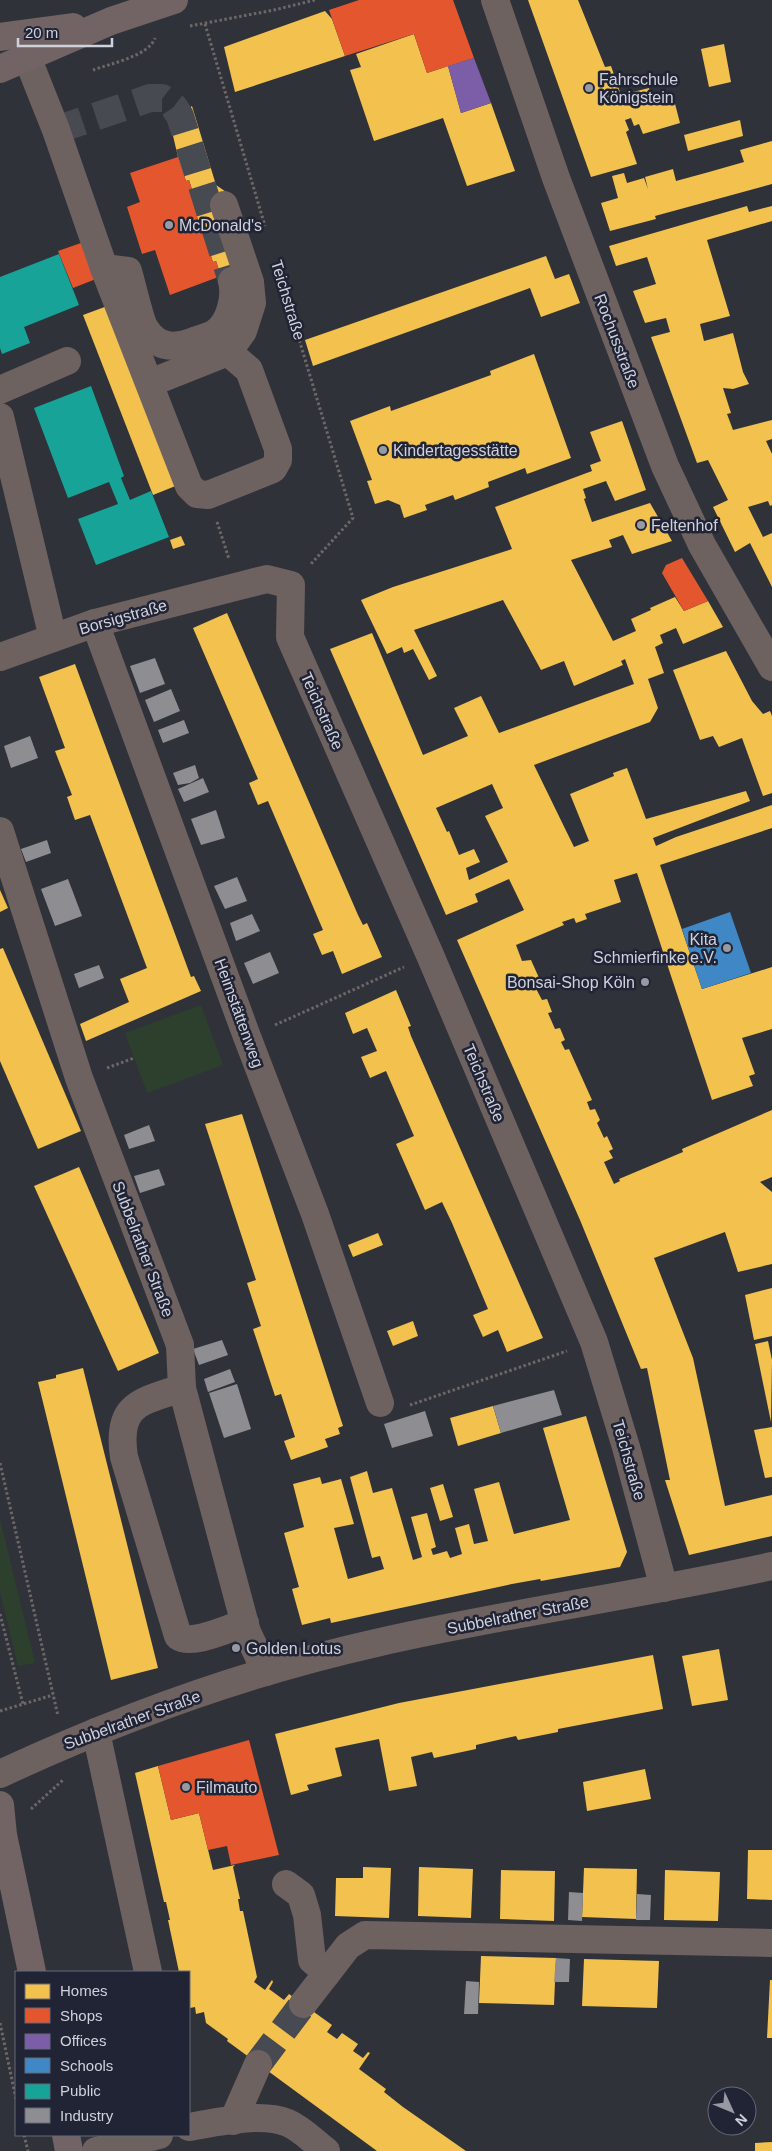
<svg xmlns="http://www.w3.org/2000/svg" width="772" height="2151" font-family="Arial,sans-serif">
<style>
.green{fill:#2d3f2d}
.homes{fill:#f2c14e;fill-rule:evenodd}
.shops{fill:#e4572e}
.offices{fill:#7b5ea7}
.schools{fill:#3f88c5}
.public{fill:#17a398}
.industry{fill:#8d8d92}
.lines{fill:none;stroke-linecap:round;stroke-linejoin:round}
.minor-tunnel{stroke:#484a52;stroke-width:28;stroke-dasharray:28 14;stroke-linecap:butt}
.path{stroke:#6e6768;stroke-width:3;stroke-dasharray:2.5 2.5;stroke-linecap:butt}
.minor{stroke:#6e6261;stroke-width:28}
.major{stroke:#726464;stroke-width:28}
.poi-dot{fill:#9799a3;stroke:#212435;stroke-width:2}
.labels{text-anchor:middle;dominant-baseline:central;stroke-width:5;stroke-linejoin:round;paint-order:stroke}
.poi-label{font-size:16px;fill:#cfd1dc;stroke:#212435;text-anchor:start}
.street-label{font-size:16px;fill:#cfd1dc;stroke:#212435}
</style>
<rect width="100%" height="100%" fill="#30323a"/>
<!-- green -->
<g class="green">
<path d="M 201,1005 L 223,1065 L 147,1093 L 125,1033 Z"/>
<path d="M 0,1519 L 35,1663 L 18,1666 L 0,1592 Z"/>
</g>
<!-- homes -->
<g class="homes">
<path d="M 528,0 L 578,0 L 605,67 L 611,66 L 621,95 L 649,88 L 653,101 L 673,96 L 680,123 L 643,134 L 639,124 L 634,126 L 631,118 L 625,120 L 629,130 L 626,132 L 637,164 L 591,177 Z"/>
<path d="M 325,11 L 332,19 L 345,56 L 235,92 L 224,47 Z"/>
<path d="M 414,34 L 427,73 L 448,66 L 461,113 L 491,103 L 515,171 L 467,186 L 443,118 L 374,141 L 350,70 L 361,67 L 356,54 Z"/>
<path d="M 724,44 L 731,82 L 709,87 L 701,49 Z"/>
<path d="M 192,106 L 216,185 L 232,196 L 239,277 L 221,276 L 216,261 L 213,262 L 203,232 L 207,231 L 202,218 L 198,220 L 194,206 L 197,205 L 189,180 L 186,181 L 178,157 L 170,123 Z"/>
<path d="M 740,120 L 743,136 L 688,151 L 684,135 Z"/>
<path d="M 772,141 L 772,184 L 655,216 L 656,219 L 610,231 L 601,203 L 618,198 L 612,176 L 624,173 L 627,183 L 644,178 L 648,189 L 645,177 L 673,169 L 676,181 L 709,172 L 744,162 L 740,150 Z"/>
<path d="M 747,206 L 749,212 L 772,206 L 772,221 L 707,240 L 730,316 L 700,324 L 704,341 L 733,333 L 743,372 L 749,384 L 733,389 L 723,388 L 731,413 L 727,414 L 733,430 L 772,420 L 772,439 L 766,441 L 772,454 L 772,505 L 770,506 L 768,501 L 748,507 L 763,537 L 772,533 L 772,587 L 750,543 L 735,552 L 713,507 L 728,500 L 708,460 L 697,463 L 651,337 L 670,332 L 666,318 L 645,323 L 633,291 L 656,284 L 647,257 L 616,266 L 609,246 Z"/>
<path d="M 546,256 L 555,279 L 569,274 L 580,303 L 541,317 L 530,288 L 313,366 L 305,340 Z"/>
<path d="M 110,305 L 178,485 L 153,495 L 83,315 Z"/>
<path d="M 534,354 L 571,458 L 527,474 L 525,468 L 488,482 L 489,487 L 455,500 L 453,495 L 425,505 L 427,510 L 404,518 L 400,505 L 388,500 L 375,504 L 367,481 L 372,480 L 350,421 L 390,406 L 391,411 L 491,375 L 490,371 Z"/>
<path d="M 622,421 L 646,490 L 615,501 L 606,481 L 583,489 L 586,498 L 584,499 L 592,522 L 650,503 L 672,541 L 632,554 L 623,535 L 609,540 L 612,547 L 571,560 L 613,641 L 636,631 L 631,619 L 651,610 L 650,608 L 675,597 L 684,611 L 708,601 L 723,627 L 683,644 L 676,628 L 660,635 L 663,643 L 655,647 L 664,673 L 648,679 L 658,708 L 650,722 L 534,765 L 574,847 L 589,841 L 570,794 L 614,776 L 613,773 L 627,768 L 646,819 L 746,791 L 750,801 L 653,838 L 656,846 L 676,837 L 772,805 L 772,828 L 660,865 L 702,989 L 772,967 L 772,1029 L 742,1038 L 755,1074 L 749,1076 L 753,1086 L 712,1100 L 637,873 L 614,880 L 621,902 L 585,914 L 587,919 L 576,923 L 574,918 L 562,922 L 564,925 L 516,945 L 522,961 L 531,960 L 540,980 L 533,983 L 542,1000 L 547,999 L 552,1012 L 548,1013 L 555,1029 L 560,1028 L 565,1040 L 561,1042 L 565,1050 L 569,1049 L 592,1100 L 587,1102 L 590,1110 L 595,1109 L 600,1120 L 597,1123 L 604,1138 L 607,1136 L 613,1149 L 609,1151 L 613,1158 L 604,1162 L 614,1184 L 620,1181 L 619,1179 L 683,1152 L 682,1149 L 772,1110 L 772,1177 L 760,1182 L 772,1192 L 772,1264 L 738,1272 L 725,1232 L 654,1258 L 693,1358 L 725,1506 L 772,1495 L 772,1536 L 689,1555 L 665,1480 L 670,1480 L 647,1368 L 641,1369 L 580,1220 L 457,940 L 524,910 L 509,879 L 475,894 L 478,902 L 446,915 L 330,649 L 372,633 L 423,755 L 468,736 L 454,708 L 481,696 L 499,733 L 634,684 L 625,659 L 621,661 L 623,665 L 574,686 L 564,661 L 541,670 L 503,600 L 414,630 L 437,676 L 429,680 L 413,649 L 404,653 L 402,647 L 387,654 L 361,600 L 393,587 L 512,549 L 495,507 L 592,471 L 590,465 L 601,461 L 590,432 ZM 492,784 L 503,808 L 485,816 L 508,862 L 469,880 L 466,868 L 480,862 L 474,849 L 459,855 L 449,831 L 447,832 L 436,808 Z"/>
<path d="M 181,536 L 185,545 L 173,549 L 170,540 Z"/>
<path d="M 227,613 L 358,915 L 363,925 L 367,923 L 382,957 L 342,974 L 333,951 L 322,955 L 313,934 L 323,930 L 268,801 L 258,805 L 249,783 L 258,779 L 193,628 Z"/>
<path d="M 726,651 L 752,701 L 763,714 L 770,711 L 772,716 L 772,793 L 763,796 L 742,738 L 719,747 L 713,736 L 700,740 L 673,670 Z"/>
<path d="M 75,664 L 191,977 L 194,976 L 201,991 L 86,1041 L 80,1024 L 129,1002 L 120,979 L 147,968 L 90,815 L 75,820 L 67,797 L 72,795 L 55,751 L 65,748 L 39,677 Z"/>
<path d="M 0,890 L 8,908 L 0,912 Z"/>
<path d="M 3,948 L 81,1131 L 38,1149 L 0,1061 L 0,949 Z"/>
<path d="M 396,990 L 411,1026 L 408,1027 L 411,1036 L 543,1338 L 507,1352 L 498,1330 L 483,1337 L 473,1315 L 488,1309 L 452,1223 L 442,1202 L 425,1210 L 396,1144 L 414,1136 L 386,1071 L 370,1078 L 361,1057 L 377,1051 L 367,1028 L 353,1034 L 345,1013 Z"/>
<path d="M 242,1114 L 343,1426 L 338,1428 L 340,1434 L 325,1439 L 328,1447 L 291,1460 L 284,1441 L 295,1437 L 281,1394 L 275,1396 L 253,1329 L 261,1326 L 247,1283 L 256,1280 L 205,1124 Z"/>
<path d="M 79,1167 L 159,1353 L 118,1371 L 34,1186 Z"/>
<path d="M 378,1233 L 383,1245 L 353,1257 L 348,1245 Z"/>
<path d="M 772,1288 L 772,1336 L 754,1340 L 745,1295 Z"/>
<path d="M 413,1321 L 418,1336 L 393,1346 L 387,1331 Z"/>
<path d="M 768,1341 L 772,1360 L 771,1422 L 755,1344 Z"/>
<path d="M 83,1368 L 158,1668 L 111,1680 L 38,1382 L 56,1378 L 56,1375 Z"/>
<path d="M 493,1406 L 501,1433 L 458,1446 L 450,1418 Z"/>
<path d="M 586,1416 L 627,1552 L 620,1567 L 541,1581 L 540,1579 L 512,1584 L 331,1623 L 330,1618 L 302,1625 L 292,1589 L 299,1587 L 284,1533 L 304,1527 L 293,1484 L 320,1477 L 322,1484 L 341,1479 L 354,1524 L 334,1528 L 348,1579 L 384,1569 L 380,1556 L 372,1558 L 350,1477 L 367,1471 L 373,1493 L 392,1488 L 413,1560 L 422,1557 L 411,1517 L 427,1513 L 436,1547 L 431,1549 L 433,1555 L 447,1551 L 450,1558 L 462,1554 L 455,1528 L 469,1524 L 474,1544 L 488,1541 L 474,1489 L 499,1482 L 514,1534 L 570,1520 L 543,1428 Z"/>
<path d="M 772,1427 L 772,1477 L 765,1478 L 754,1430 Z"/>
<path d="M 443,1484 L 453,1517 L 440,1521 L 430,1488 Z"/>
<path d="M 719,1649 L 728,1700 L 692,1706 L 682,1656 Z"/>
<path d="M 653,1655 L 663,1709 L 558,1729 L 558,1732 L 518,1740 L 516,1736 L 476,1745 L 476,1749 L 434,1758 L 432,1752 L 411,1757 L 417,1786 L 389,1791 L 379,1739 L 335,1748 L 342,1776 L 307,1785 L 309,1790 L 291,1795 L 275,1734 L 399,1703 Z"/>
<path d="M 158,1766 L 171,1820 L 199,1813 L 213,1870 L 235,1865 L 233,1867 L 240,1899 L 238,1899 L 240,1911 L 243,1911 L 257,1977 L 254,1982 L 265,1990 L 272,1980 L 273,1982 L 269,1989 L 284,2000 L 289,1994 L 332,2025 L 327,2032 L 337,2039 L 342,2033 L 358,2044 L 353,2051 L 363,2058 L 368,2052 L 370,2053 L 359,2069 L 386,2089 L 384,2092 L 403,2107 L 466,2151 L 377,2151 L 227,2041 L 228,2039 L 206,2023 L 204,2012 L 196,2014 L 195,2007 L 190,2008 L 189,1972 L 179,1972 L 168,1920 L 170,1920 L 166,1902 L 164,1902 L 135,1773 Z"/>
<path d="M 645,1769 L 651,1799 L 587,1811 L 583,1782 Z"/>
<path d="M 748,1850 L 772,1850 L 772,1900 L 747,1899 Z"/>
<path d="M 363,1867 L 391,1868 L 389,1918 L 335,1916 L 336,1878 L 363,1878 Z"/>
<path d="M 419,1867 L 473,1869 L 471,1918 L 418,1916 Z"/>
<path d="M 584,1868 L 637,1869 L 636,1919 L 582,1917 Z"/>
<path d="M 501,1870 L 555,1871 L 554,1921 L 500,1919 Z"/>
<path d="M 665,1870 L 720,1872 L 718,1921 L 664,1920 Z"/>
<path d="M 481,1956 L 556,1958 L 554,2005 L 479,2003 Z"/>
<path d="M 584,1959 L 659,1961 L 657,2008 L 582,2006 Z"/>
<path d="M 770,1980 L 772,1980 L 772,2038 L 767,2038 Z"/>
<path d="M 772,2142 L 772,2151 L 755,2151 L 755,2143 Z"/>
</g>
<!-- shops -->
<g class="shops">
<path d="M 359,0 L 453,0 L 474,58 L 427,73 L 414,34 L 345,56 L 329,10 Z"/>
<path d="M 178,157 L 186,181 L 189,180 L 197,205 L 194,206 L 198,220 L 202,218 L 207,231 L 203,232 L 213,262 L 216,261 L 221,276 L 170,295 L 155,250 L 142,254 L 127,207 L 140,202 L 130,173 Z"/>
<path d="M 81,243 L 96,279 L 73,288 L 58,251 Z"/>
<path d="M 682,558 L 708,601 L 684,611 L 662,573 L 666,565 Z"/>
<path d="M 249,1740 L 279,1855 L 231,1865 L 227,1846 L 208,1850 L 199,1813 L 171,1820 L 158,1766 Z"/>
</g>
<!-- offices -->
<path class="offices" d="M 474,58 L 491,103 L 461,113 L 448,66 Z"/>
<!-- schools -->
<path class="schools" d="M 730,912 L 751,973 L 702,989 L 682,929 Z"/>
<!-- public -->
<g class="public">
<path d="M 59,254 L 79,305 L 24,327 L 30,343 L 2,354 L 0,348 L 0,277 Z"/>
<path d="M 91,386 L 124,476 L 121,478 L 130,500 L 151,491 L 169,537 L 96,565 L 78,519 L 118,504 L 109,482 L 68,498 L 34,408 Z"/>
</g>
<!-- industry -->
<g class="industry">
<path d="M 155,658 L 165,684 L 140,693 L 130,666 Z"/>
<path d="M 171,689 L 180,711 L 154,722 L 145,700 Z"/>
<path d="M 184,720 L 189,733 L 163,743 L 158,730 Z"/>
<path d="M 30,736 L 38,758 L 11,768 L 4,746 Z"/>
<path d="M 195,765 L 199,778 L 190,783 L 178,785 L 173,773 Z"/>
<path d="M 203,778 L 209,792 L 184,802 L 178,789 Z"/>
<path d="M 216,810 L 225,838 L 201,845 L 191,819 Z"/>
<path d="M 47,840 L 51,853 L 26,862 L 21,849 Z"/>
<path d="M 237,877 L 247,901 L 225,909 L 214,886 Z"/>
<path d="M 68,879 L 82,916 L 55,926 L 41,889 Z"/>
<path d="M 252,914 L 260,931 L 236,941 L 230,923 Z"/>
<path d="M 270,952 L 279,973 L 253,984 L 244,963 Z"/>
<path d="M 99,965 L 104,978 L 79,988 L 74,974 Z"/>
<path d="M 149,1125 L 155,1141 L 129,1149 L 124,1135 Z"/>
<path d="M 159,1169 L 165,1185 L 140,1193 L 134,1176 Z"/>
<path d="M 222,1340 L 228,1355 L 199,1365 L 193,1349 Z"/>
<path d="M 230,1369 L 235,1382 L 208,1392 L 204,1379 Z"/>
<path d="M 237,1384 L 251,1429 L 224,1438 L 209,1393 Z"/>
<path d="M 554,1390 L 562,1415 L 501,1433 L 493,1406 Z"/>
<path d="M 425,1411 L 433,1436 L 392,1448 L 384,1424 Z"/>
<path d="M 569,1892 L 583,1893 L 582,1921 L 568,1920 Z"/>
<path d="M 637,1894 L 651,1895 L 650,1920 L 636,1920 Z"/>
<path d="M 556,1958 L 570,1959 L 569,1982 L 554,1982 Z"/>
<path d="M 466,1981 L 479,1982 L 478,2014 L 464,2014 Z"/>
</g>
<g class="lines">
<!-- minor-tunnel -->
<g class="minor-tunnel">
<path d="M 56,130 L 150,98 L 162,98 L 174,107 L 180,116 L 232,281"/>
<path d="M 258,2064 L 303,2004"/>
</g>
<!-- path -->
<g class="path">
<path d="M 205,24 L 265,226"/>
<path d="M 190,26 L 274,10 L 315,0"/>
<path d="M 93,70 C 109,64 149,56 155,38"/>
<path d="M 282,283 L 353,518 L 310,565"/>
<path d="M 217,522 L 229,559"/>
<path d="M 275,1025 L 404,967"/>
<path d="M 107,1068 L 134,1058"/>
<path d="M 410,1405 L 567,1351"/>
<path d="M 0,1463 L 58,1716"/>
<path d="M 0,1614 L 23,1704"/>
<path d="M 0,1711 L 53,1695"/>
<path d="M 31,1809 L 63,1780"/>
<path d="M 0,2023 L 16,2099"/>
<path d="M 24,2135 L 28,2151"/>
</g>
<!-- minor -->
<g class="minor">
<path d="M 495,0 L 556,178 L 665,466 L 702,545 L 772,667"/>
<path d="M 27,57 L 56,130 L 104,268 L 189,486 L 197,494 L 208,495 L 273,469 L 278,460 L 278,449 L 249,370 L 228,352"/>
<path d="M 104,268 L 128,271 C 132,284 140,322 146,330 C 159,350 178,348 197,340 C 203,338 210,336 215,333 C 230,323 236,297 232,281"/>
<path d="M 150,383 L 228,352 L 243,331 L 252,303 L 250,282 L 224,205"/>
<path d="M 0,390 L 67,361"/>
<path d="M 0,417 L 53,638"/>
<path d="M 95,623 L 246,1034 L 315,1214 L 380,1403"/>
<path d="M 0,657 L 95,623 L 247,584 L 267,579 L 291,585 L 290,637 L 430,955 L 594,1342 L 626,1447 L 664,1588"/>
<path d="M 0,831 L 79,1078 L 180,1345 L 182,1388 L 247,1632 L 266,1672"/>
<path d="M 182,1388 C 140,1402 116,1404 124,1457 L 178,1636 C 192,1646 229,1628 245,1623"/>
<path d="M 96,1732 L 148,1972"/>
<path d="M 0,1774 C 120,1718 247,1672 376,1643 C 507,1613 641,1595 772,1566"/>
<path d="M 286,1884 L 301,1895 L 307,1915 L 312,1960 L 327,1973"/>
<path d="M 303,2004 L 348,1946 L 365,1935 L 772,1943"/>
<path d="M 233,2121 L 258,2064"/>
<path d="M 189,2127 C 216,2122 263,2112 288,2123 C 302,2129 314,2142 326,2151"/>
<path d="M 96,2151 L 159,2135"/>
</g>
<!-- major -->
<g class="major">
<path d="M 0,37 L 73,27"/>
<path d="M 0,69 L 111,21 L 174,0"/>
<path d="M 0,1805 L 3,1835 L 32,1972"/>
<path d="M 66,2135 L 69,2151"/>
</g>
</g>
<!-- markers -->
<g class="poi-dot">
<circle cx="589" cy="88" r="5"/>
<circle cx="169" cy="225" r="5"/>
<circle cx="383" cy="450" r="5"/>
<circle cx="641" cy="525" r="5"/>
<circle cx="727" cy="948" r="5"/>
<circle cx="645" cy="982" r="5"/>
<circle cx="236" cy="1648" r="5"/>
<circle cx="186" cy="1787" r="5"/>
</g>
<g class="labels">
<!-- poi labels -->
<g class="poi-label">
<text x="599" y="79">Fahrschule<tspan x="599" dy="18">Königstein</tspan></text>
<text x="179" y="225">McDonald's</text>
<text x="393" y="450">Kindertagesstätte</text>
<text x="651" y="525">Feltenhof</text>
<text x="717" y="939" text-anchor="end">Kita<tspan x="717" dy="18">Schmierfinke e.V.</tspan></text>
<text x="635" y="982" text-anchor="end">Bonsai-Shop Köln</text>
<text x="246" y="1648">Golden Lotus</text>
<text x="196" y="1787">Filmauto</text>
</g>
<!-- street labels -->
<g class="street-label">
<text transform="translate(288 300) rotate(73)">Teichstraße</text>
<text transform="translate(617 341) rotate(69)">Rochusstraße</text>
<text transform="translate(123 617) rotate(-16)">Borsigstraße</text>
<text transform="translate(322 711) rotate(66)">Teichstraße</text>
<text transform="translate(239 1013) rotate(70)">Heimstättenweg</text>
<text transform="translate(484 1083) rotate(67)">Teichstraße</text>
<text transform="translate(143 1249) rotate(69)">Subbelrather Straße</text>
<text transform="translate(629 1460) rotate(74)">Teichstraße</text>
<text transform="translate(518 1615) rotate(-11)">Subbelrather Straße</text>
<text transform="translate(132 1720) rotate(-20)">Subbelrather Straße</text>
</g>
</g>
<!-- legend -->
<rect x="15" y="1971" width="175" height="165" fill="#212435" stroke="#676978"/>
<rect x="25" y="1984" width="25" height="15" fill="#f2c14e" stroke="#676978"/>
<text x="60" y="1996" font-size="15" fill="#cfd1dc">Homes</text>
<rect x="25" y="2008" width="25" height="15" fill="#e4572e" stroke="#676978"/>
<text x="60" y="2021" font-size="15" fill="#cfd1dc">Shops</text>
<rect x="25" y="2034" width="25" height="15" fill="#7b5ea7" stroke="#676978"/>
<text x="60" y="2046" font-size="15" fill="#cfd1dc">Offices</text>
<rect x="25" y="2058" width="25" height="15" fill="#3f88c5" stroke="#676978"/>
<text x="60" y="2071" font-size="15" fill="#cfd1dc">Schools</text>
<rect x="25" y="2084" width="25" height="15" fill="#17a398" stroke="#676978"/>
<text x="60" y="2096" font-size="15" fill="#cfd1dc">Public</text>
<rect x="25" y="2108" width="25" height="15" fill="#8d8d92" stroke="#676978"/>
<text x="60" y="2121" font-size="15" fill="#cfd1dc">Industry</text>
<!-- north arrow -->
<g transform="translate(732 2111) rotate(134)"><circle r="24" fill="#212435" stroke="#676978"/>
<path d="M0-4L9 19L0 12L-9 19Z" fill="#9799a3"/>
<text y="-8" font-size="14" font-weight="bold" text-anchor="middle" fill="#cfd1dc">N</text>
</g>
<!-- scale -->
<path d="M18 38v8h94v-8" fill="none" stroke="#cfd1dc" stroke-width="2.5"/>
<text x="25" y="38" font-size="15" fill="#cfd1dc" stroke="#212435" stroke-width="4" paint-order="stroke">20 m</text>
</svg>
